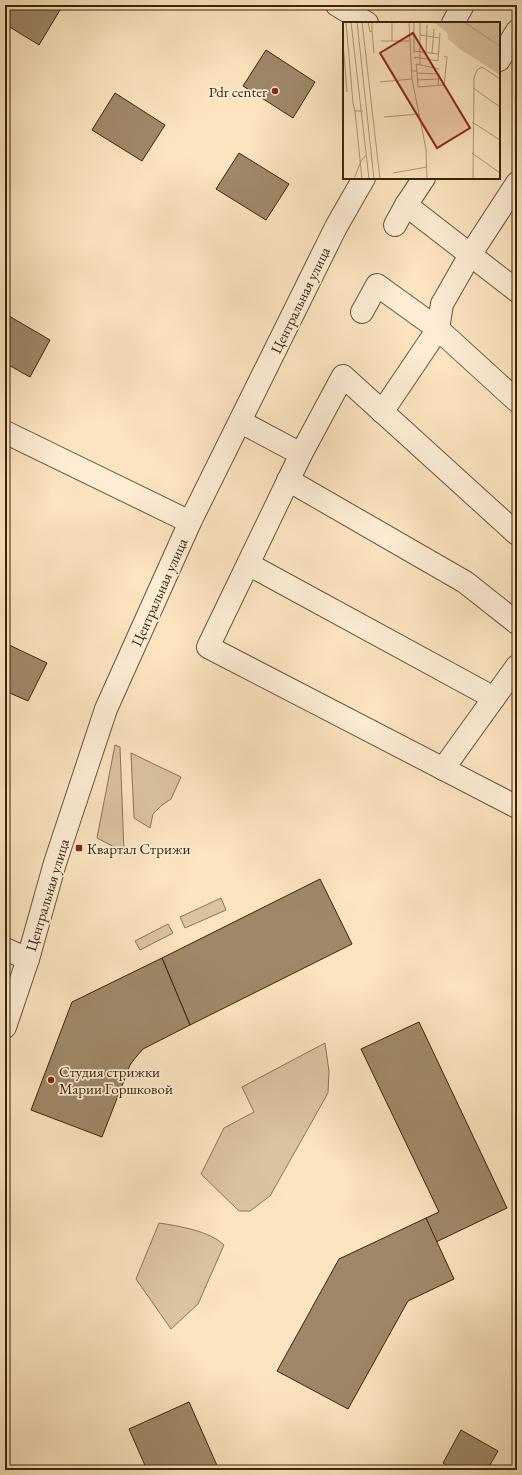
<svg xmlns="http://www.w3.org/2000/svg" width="522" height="1475" font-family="'EB Garamond',serif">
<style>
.green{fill:#dbc3a0;stroke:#8b7456}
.building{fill:#9f8869;stroke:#3b240b}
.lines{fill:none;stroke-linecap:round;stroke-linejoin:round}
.minor-casing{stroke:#6b5438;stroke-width:24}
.minor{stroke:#fdedd5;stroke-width:22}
.poi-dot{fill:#8f2418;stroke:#fdedd5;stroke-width:1.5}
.labels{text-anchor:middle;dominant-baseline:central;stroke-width:3.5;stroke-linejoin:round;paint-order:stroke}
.poi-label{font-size:15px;fill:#3b240b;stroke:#fdedd5;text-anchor:start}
.street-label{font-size:15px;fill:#3b240b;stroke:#fdedd5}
.inset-road{fill:none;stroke:#af9777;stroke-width:1}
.view{fill:#8f2418;fill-opacity:0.15;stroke:#8f2418;stroke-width:2}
.inset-edge{fill:none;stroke:#3b240b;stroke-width:2}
</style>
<rect width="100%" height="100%" fill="#fce4bf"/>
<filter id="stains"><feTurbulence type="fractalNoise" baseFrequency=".005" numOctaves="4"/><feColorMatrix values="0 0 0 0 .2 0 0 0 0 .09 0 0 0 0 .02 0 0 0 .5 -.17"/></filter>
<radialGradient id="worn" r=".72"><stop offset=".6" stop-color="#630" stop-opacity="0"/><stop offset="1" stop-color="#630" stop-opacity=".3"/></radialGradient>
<!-- green -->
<g class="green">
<path d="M 115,745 L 120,747 L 124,852 L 97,838 Z"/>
<path d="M 131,753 L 181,777 L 171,799 L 162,805 L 153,814 L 150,828 L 134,818 Z"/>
<path d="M 221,898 L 226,910 L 185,928 L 180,917 Z"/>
<path d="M 168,924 L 173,933 L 140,950 L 135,941 Z"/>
<path d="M 325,1043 L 329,1071 L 328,1093 L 270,1196 L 250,1211 L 239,1211 L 201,1174 L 224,1128 L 254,1112 L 242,1087 Z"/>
<path d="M 159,1223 C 179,1226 210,1231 224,1245 L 198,1304 L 171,1329 L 136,1279 Z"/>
</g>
<!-- building -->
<g class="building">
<path d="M 5,5 L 63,5 L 39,45 L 5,24 Z"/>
<path d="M 266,50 L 315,82 L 293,118 L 243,86 Z"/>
<path d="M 115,93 L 165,125 L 142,161 L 92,130 Z"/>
<path d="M 239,153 L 289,184 L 266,220 L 216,189 Z"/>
<path d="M 5,255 L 8,257 L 5,264 Z"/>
<path d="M 9,316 L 50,340 L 30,377 L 5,363 L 5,323 Z"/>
<path d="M 5,643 L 47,663 L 28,701 L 5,691 Z"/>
<path d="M 320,879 L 352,944 L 190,1025 L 162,958 Z"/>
<path d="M 162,958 L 190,1025 L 143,1049 L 136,1057 L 130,1065 L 102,1137 L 31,1110 L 72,1002 Z"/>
<path d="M 419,1022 L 507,1208 L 436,1242 L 426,1218 L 439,1212 L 361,1049 Z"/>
<path d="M 426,1218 L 454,1279 L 408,1301 L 348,1409 L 277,1371 L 339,1259 Z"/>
<path d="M 189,1402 L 219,1470 L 147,1470 L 129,1429 Z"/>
<path d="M 461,1430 L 498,1451 L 487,1470 L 454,1470 L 443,1463 Z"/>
</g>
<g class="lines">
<defs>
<g id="minor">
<path d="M 337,5 L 367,23"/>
<path d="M 453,23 L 463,5"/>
<path d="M 499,60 L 517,31"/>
<path d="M 406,205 L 517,291"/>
<path d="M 395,225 L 406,205 L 424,178"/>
<path d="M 362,312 L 377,285 L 438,329 L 517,401"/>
<path d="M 382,412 L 438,329 L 442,304 L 470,255 L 517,183"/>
<path d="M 241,422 L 301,454 L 208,647 L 517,807"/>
<path d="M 5,432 L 190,522"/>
<path d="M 301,454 L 343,376 L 517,534"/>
<path d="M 288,480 L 465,582 L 517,623"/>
<path d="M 248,564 L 494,698"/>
<path d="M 443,769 L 517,666"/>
<path d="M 5,949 L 28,959"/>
<path d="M 5,1027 L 28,959 L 55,863 L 106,709 L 190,522 L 336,227 L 364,178"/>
</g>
</defs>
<!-- minor casing -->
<use href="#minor" class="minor-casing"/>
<!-- minor -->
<use href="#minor" class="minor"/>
</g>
<!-- markers -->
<g class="poi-dot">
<circle cx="275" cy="91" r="4"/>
<rect x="75" y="844" width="8" height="8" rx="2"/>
<circle cx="51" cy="1080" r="4"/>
</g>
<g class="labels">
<!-- poi labels -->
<g class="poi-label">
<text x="267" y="91" text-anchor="end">Pdr center</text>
<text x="87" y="848">Квартал Стрижи</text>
<text x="59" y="1071">Студия стрижки<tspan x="59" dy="17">Марии Горшковой</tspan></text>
</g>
<!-- street labels -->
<g class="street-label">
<text transform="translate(300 300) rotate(-64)">Центральная улица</text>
<text transform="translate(159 592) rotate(-66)">Центральная улица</text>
<text transform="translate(47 895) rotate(-73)">Центральная улица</text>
</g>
</g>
<!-- overview -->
<g transform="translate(343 22)">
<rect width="157" height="157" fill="#fce4bf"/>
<path d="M 90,0 L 157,0 L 157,53 L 117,27 L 105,17 L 104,10 Z" fill="#dbc3a0"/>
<path class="inset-road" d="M 3,0 L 10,81 L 12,89 L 20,89M 8,0 L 26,157M 14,0 L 31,157M 19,0 L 37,157M 25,0 L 27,10 L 29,9 L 29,0M 49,0 L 49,19M 66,0 L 69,57 L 83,127 L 84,157M 121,0 L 157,24M 29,9 L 31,31M 77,13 L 97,16M 38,19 L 67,19M 0,20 L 4,70M 71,29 L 95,32M 83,30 L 84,3M 71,31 L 71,0M 89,31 L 91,7M 72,37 L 72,35 L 95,39 L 97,11M 77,43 L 77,0M 69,49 L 74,49 L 75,65 L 101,63 L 104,35 L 101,34M 74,49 L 73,42 L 96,47M 74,51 L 96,52 L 95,63M 74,58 L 95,57M 37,60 L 69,57M 130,66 L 157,85M 12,89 L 19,157M 41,95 L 76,92M 129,100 L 157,118M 129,131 L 157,151M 50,151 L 84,145M 11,157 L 18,139 L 23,133M 130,157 L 131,56 L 134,48 L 139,45 L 157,57"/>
<path class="view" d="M 70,11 L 127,106 L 94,126 L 37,31 Z"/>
<rect width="157" height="157" class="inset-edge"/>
</g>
<!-- margin -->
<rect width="522" height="1475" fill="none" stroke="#fce4bf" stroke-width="20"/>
<rect x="6" y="6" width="510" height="1463" fill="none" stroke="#3b240b" stroke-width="2"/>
<rect x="10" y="10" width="502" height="1455" fill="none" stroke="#3b240b"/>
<rect width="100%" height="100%" filter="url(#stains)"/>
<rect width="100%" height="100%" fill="url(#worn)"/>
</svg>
